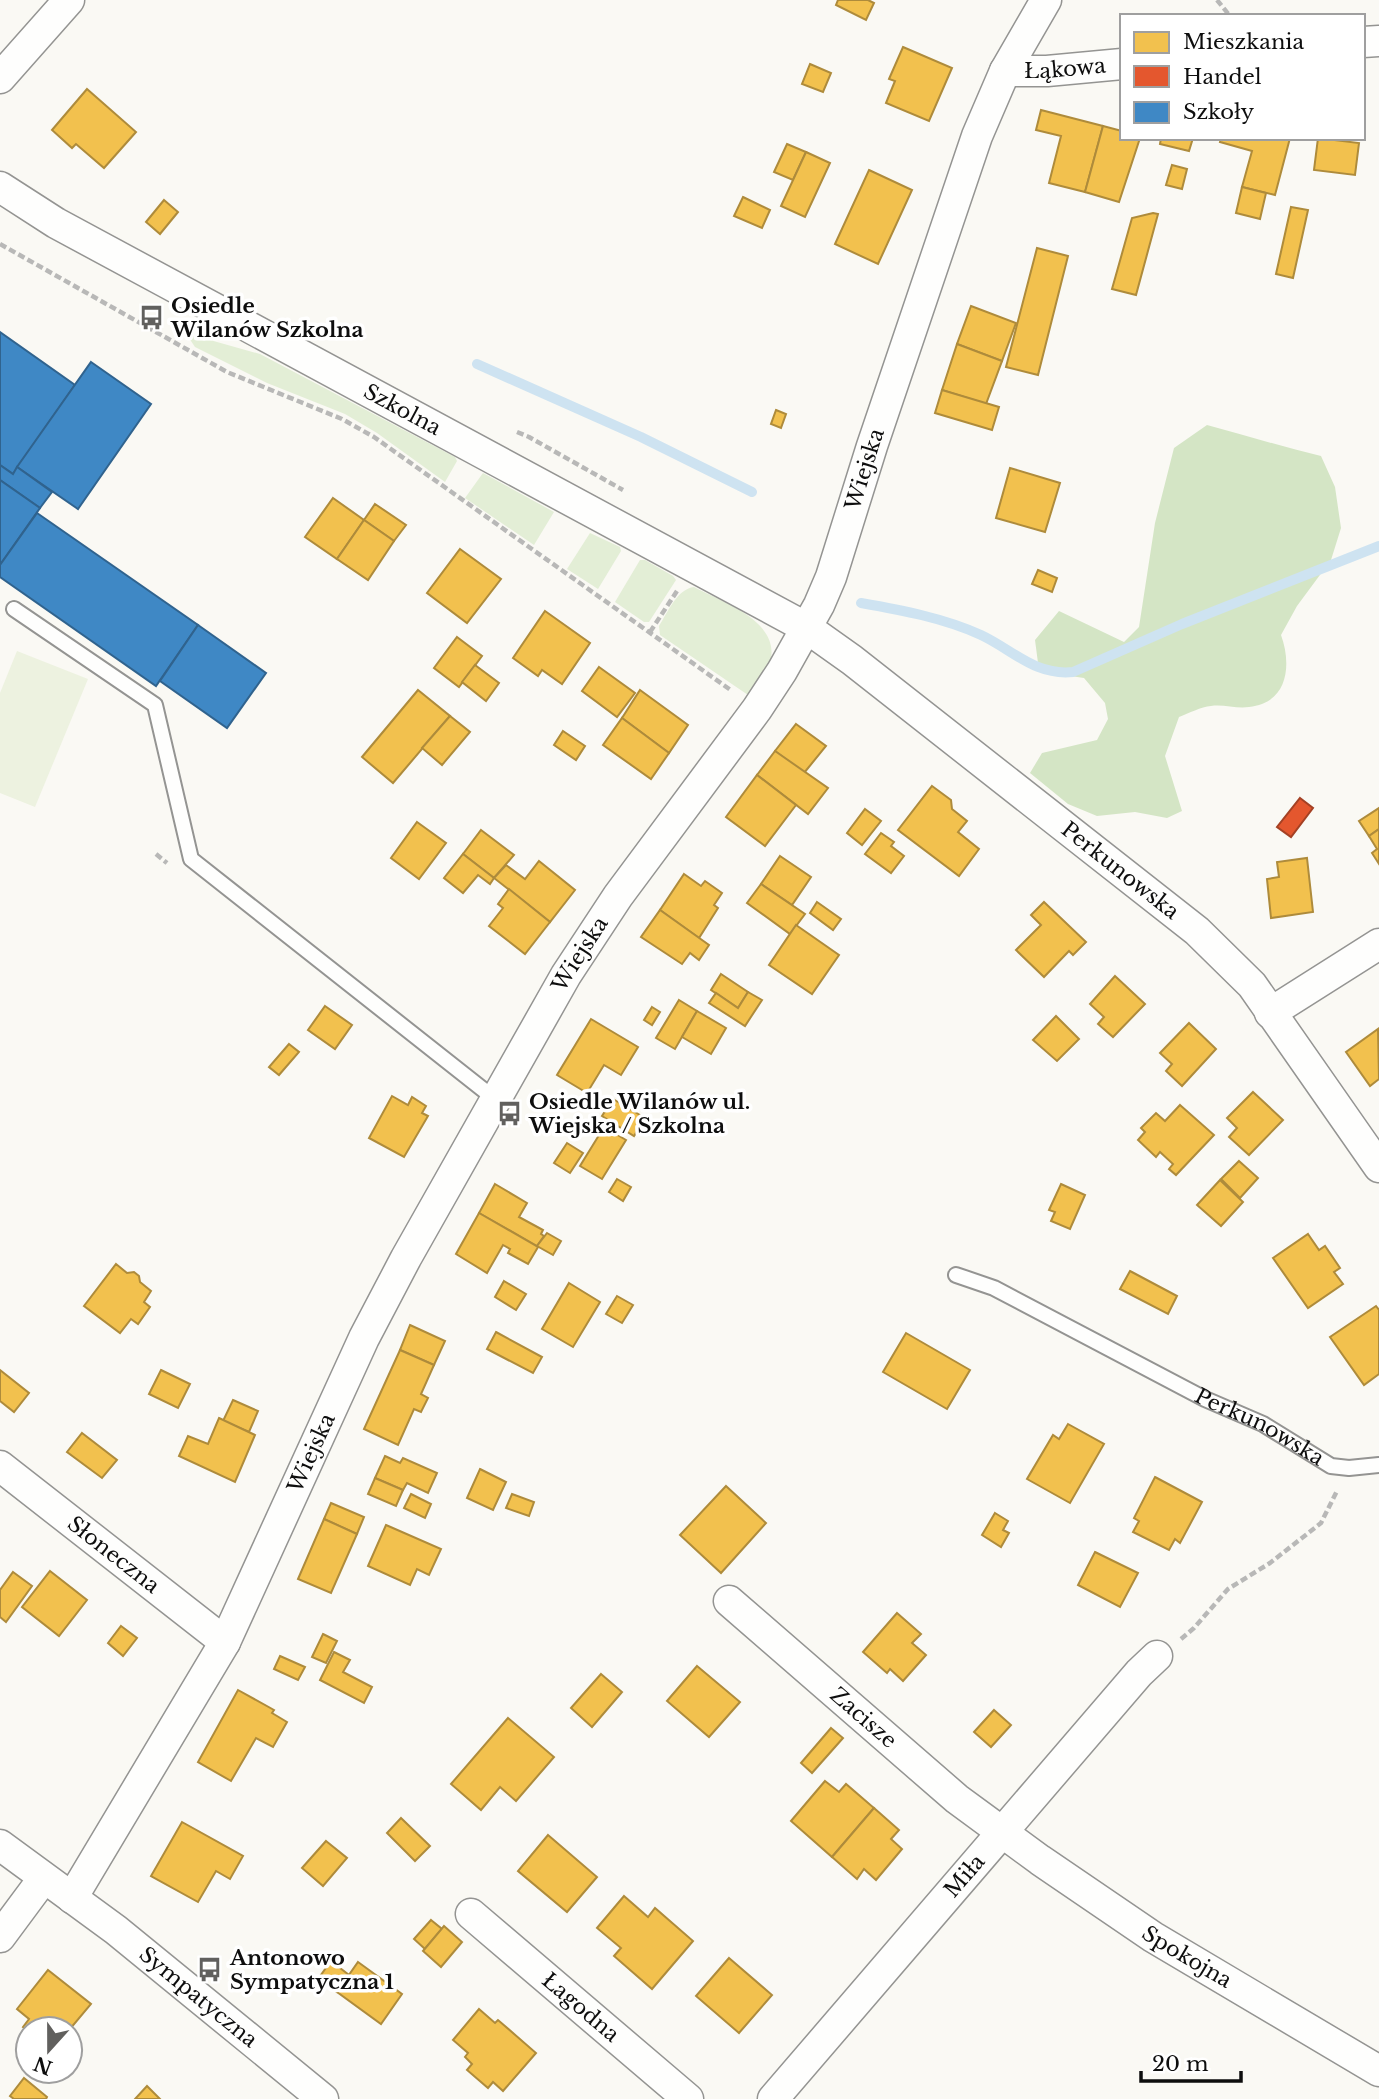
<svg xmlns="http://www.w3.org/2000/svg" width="1379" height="2099" font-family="'Libre Baskerville',serif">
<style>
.green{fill:#e3eed6}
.forest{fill:#d4e5c5}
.pitch{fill:#edf2e0}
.homes{fill:#f2c14e;stroke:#ae8b3b;stroke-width:2}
.shops{fill:#e4572e;stroke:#a44124;stroke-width:2}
.schools{fill:#3f88c5;stroke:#30638e;stroke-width:2}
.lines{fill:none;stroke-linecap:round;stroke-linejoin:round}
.stream{stroke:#cee3f1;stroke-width:10}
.service-casing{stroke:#949492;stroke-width:18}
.minor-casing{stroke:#949492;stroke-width:33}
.path{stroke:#b8b8b7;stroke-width:4.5;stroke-dasharray:7 3.5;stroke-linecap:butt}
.service{stroke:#fefefd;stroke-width:14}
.minor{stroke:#fefefd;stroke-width:30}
.labels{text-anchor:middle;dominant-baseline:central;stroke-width:7;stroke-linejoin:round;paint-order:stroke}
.street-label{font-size:21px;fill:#0e0e0e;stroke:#fff}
.poi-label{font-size:21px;font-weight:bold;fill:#0e0e0e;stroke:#fff;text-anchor:start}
</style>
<rect width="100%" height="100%" fill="#faf9f4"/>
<!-- green -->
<g class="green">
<path d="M 191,332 L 210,340 L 260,354 L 455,457 L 457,461 L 445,482 L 377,433 L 345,414 L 267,383 L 195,347 L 189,338 Z"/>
<path d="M 483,473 L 554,512 L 534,545 L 465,498 Z"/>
<path d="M 590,533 L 620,547 L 621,551 L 598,589 L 567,569 Z"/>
<path d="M 640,560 L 645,560 L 673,576 L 676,580 L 649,622 L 644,622 L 615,602 Z"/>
<path d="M 694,587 C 722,602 782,621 770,663 C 767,674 755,685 748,695 L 660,635 L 659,626 C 668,612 677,589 694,587 Z"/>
</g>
<!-- forest -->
<path class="forest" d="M 1207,425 C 1245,435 1283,447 1321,456 L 1335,487 L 1341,528 L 1331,560 L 1297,606 L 1281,635 C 1292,665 1288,703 1249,707 C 1237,709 1223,704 1211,706 C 1201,707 1189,713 1179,717 L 1165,756 L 1182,811 L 1167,818 L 1135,812 L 1097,816 L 1068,804 L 1030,773 L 1042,753 L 1097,740 L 1108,719 L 1105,703 L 1084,678 L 1057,674 L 1038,663 L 1035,640 L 1059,611 L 1124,642 L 1139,627 L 1155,523 L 1174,448 Z"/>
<!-- pitch -->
<path class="pitch" d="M 17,651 L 88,679 L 35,807 L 0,793 L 0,693 Z"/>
<!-- homes -->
<g class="homes">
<path d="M 838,0 L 868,0 L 874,3 L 866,20 L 836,5 Z"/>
<path d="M 903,47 L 952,68 L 929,121 L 886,103 L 895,81 L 889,79 Z"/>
<path d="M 810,64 L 831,73 L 823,92 L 802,84 Z"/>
<path d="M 87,89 L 136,132 L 104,168 L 76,144 L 72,148 L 52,130 Z"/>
<path d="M 1041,110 L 1103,126 L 1085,192 L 1049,183 L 1061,136 L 1036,130 Z"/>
<path d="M 1103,126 L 1122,131 L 1122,138 L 1140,138 L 1119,202 L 1085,192 Z"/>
<path d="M 1161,138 L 1193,138 L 1189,151 L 1160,144 Z"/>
<path d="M 1221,138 L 1290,138 L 1275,195 L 1242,187 L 1252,151 L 1220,142 Z"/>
<path d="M 1318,138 L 1359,143 L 1355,175 L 1314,170 Z"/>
<path d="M 787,144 L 806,152 L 793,180 L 774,172 Z"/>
<path d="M 806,152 L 830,163 L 805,217 L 781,206 Z"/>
<path d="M 1172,165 L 1187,169 L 1182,189 L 1166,185 Z"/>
<path d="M 869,170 L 912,190 L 878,264 L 835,244 Z"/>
<path d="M 1242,187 L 1266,193 L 1260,219 L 1236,213 Z"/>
<path d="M 743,197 L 770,210 L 762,228 L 734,216 Z"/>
<path d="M 164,200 L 178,212 L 160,234 L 146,222 Z"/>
<path d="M 1291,207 L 1308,210 L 1293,278 L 1276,274 Z"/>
<path d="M 1153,213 L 1158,214 L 1136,295 L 1112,289 L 1132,218 Z"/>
<path d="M 1037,248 L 1068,256 L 1038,375 L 1006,367 Z"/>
<path d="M 971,306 L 1016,323 L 1002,361 L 957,344 Z"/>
<path d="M 957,344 L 1002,361 L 986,404 L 942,390 Z"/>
<path d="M 942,390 L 999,407 L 992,430 L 935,413 Z"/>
<path d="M 776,410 L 786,414 L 781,428 L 771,424 Z"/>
<path d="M 1010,468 L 1060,483 L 1045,532 L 996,518 Z"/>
<path d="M 333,498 L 364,520 L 337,559 L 305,537 Z"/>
<path d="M 375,504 L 406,525 L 394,541 L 364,520 Z"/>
<path d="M 364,520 L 394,541 L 368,580 L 337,559 Z"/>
<path d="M 460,549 L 501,579 L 467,623 L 427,593 Z"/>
<path d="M 1038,570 L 1057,578 L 1052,592 L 1032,584 Z"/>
<path d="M 545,611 L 590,643 L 562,684 L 542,670 L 538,676 L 513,658 Z"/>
<path d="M 457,637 L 482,656 L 459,687 L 434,668 Z"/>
<path d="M 475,665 L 499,683 L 486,701 L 462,682 Z"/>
<path d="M 599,667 L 635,693 L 617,717 L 582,691 Z"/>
<path d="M 418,690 L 450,716 L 393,783 L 362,757 Z"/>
<path d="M 640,690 L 688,725 L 669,753 L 622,718 Z"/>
<path d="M 450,716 L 470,732 L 442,765 L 422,748 Z"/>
<path d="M 622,718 L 669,753 L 651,779 L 603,745 Z"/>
<path d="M 796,724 L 826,746 L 804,773 L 775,751 Z"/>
<path d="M 563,731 L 585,746 L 576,760 L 554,745 Z"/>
<path d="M 775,751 L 828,788 L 808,814 L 757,775 Z"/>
<path d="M 757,775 L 796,805 L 765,846 L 726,817 Z"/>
<path d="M 932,786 L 951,800 L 952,809 L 967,821 L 958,832 L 979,849 L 959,876 L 898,830 Z"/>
<path d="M 1379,808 L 1379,829 L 1369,836 L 1359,821 Z"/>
<path d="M 865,809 L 881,821 L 862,845 L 847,833 Z"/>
<path d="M 417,822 L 446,843 L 419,879 L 391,858 Z"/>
<path d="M 1379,829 L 1379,864 L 1372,853 L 1377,849 L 1369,836 Z"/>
<path d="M 481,830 L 514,855 L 494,878 L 463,854 Z"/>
<path d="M 881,833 L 894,842 L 891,846 L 904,856 L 891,873 L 865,854 Z"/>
<path d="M 463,854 L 494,878 L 490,884 L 478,875 L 463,893 L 444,878 Z"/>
<path d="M 780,856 L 811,877 L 792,905 L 761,884 Z"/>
<path d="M 1307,858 L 1313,912 L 1271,918 L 1267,879 L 1279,877 L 1277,862 Z"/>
<path d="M 539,861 L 575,890 L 550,922 L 494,878 L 506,865 L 525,879 Z"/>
<path d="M 684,874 L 701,886 L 705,881 L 722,893 L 714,905 L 718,908 L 699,938 L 660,910 Z"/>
<path d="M 761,884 L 805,914 L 790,934 L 747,903 Z"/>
<path d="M 509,889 L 550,922 L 525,954 L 489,926 L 503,908 L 498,904 Z"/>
<path d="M 817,902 L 841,919 L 833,930 L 810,913 Z"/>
<path d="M 1044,902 L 1086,942 L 1073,955 L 1069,951 L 1044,977 L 1016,950 L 1041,925 L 1031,915 Z"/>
<path d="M 660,910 L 709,945 L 699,960 L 690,953 L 682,964 L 641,937 Z"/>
<path d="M 796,925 L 839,955 L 812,994 L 769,965 Z"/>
<path d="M 721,974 L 748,992 L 738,1008 L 711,990 Z"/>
<path d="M 1115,976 L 1145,1004 L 1113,1037 L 1098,1024 L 1104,1017 L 1090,1004 Z"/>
<path d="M 748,992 L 762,1000 L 745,1026 L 709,1003 L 716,993 L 738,1008 Z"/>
<path d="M 679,1000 L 697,1011 L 675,1049 L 656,1038 Z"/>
<path d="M 325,1006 L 352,1025 L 335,1049 L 308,1030 Z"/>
<path d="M 652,1007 L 660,1012 L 652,1025 L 644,1020 Z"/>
<path d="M 697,1011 L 726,1028 L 711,1054 L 682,1037 Z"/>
<path d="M 1056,1016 L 1079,1039 L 1057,1061 L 1033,1040 Z"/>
<path d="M 591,1019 L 638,1047 L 621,1075 L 604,1065 L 587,1093 L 557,1075 Z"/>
<path d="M 1189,1023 L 1216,1049 L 1182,1086 L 1166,1071 L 1172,1064 L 1160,1053 Z"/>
<path d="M 1378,1029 L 1379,1079 L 1370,1086 L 1346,1052 Z"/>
<path d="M 289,1044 L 299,1052 L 279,1075 L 269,1067 Z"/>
<path d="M 1253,1092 L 1283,1120 L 1249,1155 L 1229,1137 L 1237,1128 L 1227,1118 Z"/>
<path d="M 392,1096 L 408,1105 L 412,1097 L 426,1106 L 422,1113 L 428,1116 L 404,1157 L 369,1138 Z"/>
<path d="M 613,1099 L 645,1118 L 634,1136 L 602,1116 Z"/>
<path d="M 1180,1105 L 1214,1135 L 1176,1175 L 1169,1169 L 1173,1164 L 1160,1152 L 1156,1157 L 1138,1140 L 1145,1132 L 1141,1128 L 1156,1113 L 1165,1121 Z"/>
<path d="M 604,1127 L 626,1140 L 602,1179 L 580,1166 Z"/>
<path d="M 567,1143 L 583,1153 L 570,1173 L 554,1163 Z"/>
<path d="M 1239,1161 L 1258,1178 L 1240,1198 L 1221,1179 Z"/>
<path d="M 617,1179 L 631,1187 L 623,1201 L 609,1192 Z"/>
<path d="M 1220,1180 L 1243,1202 L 1221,1226 L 1197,1205 Z"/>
<path d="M 495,1184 L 527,1203 L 519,1217 L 543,1230 L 541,1234 L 544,1236 L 537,1246 L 479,1213 Z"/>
<path d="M 1061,1184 L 1085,1195 L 1070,1229 L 1051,1221 L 1055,1212 L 1049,1210 Z"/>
<path d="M 479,1213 L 538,1247 L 528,1264 L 508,1253 L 510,1249 L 503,1245 L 487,1273 L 456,1254 Z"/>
<path d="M 547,1233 L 561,1241 L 553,1255 L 537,1246 Z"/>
<path d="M 1308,1234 L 1319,1250 L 1325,1246 L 1340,1268 L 1334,1272 L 1343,1284 L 1308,1308 L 1273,1258 Z"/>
<path d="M 116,1264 L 127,1273 L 134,1272 L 139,1276 L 140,1282 L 151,1291 L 144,1302 L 150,1307 L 138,1324 L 131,1319 L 120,1333 L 84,1306 Z"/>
<path d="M 1130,1271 L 1177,1296 L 1168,1314 L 1120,1289 Z"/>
<path d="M 504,1281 L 526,1294 L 516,1310 L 495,1297 Z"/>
<path d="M 569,1283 L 600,1302 L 573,1347 L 542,1329 Z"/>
<path d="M 617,1296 L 633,1305 L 622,1323 L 606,1314 Z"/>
<path d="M 1376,1306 L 1379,1310 L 1379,1374 L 1364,1385 L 1330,1337 Z"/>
<path d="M 410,1325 L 445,1341 L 434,1365 L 400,1350 Z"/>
<path d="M 496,1332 L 542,1357 L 533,1373 L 487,1349 Z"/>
<path d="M 906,1333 L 970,1370 L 947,1409 L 883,1372 Z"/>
<path d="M 400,1350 L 434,1365 L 421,1394 L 428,1398 L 421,1412 L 414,1409 L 398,1445 L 364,1429 Z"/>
<path d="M 0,1370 L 29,1393 L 14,1412 L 0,1401 Z"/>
<path d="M 161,1370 L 190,1384 L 178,1408 L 149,1394 Z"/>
<path d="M 233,1400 L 258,1411 L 249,1432 L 223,1421 Z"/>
<path d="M 219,1418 L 255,1435 L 235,1482 L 179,1456 L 188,1436 L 208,1444 Z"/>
<path d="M 1068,1424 L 1104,1444 L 1070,1503 L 1027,1479 L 1053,1435 L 1059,1439 Z"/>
<path d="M 82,1433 L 117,1460 L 102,1478 L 67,1452 Z"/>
<path d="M 385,1456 L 400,1463 L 403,1458 L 437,1473 L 428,1493 L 407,1483 L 403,1490 L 375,1478 Z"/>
<path d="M 480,1469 L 506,1482 L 493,1510 L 467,1498 Z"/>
<path d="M 1155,1477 L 1202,1502 L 1180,1543 L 1175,1539 L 1169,1550 L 1133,1532 L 1139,1521 L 1134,1518 Z"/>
<path d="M 375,1478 L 403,1490 L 396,1506 L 368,1494 Z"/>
<path d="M 726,1486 L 766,1523 L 721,1573 L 680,1535 Z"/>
<path d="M 411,1494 L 431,1504 L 425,1518 L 404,1508 Z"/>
<path d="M 512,1494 L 534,1502 L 529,1516 L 506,1508 Z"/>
<path d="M 331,1503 L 364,1517 L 357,1534 L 324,1519 Z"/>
<path d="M 995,1513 L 1008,1521 L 1003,1530 L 1009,1533 L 1001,1547 L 982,1535 Z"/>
<path d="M 324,1519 L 357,1534 L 331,1593 L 298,1579 Z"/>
<path d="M 386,1525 L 441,1549 L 429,1575 L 417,1569 L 410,1585 L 368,1566 Z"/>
<path d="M 1095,1552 L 1138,1573 L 1120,1607 L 1078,1585 Z"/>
<path d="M 50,1571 L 87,1600 L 59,1636 L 22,1607 Z"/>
<path d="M 13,1572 L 32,1586 L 6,1622 L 0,1617 L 0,1590 Z"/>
<path d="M 897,1613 L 921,1634 L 912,1643 L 926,1655 L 903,1681 L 890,1669 L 887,1673 L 863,1652 Z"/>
<path d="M 121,1626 L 137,1638 L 123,1656 L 108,1643 Z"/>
<path d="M 323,1634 L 337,1641 L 326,1663 L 312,1657 Z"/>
<path d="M 334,1652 L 350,1660 L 343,1672 L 372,1687 L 364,1703 L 320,1680 Z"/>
<path d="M 280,1656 L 305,1667 L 298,1680 L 274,1669 Z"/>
<path d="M 697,1666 L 740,1702 L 709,1737 L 667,1701 Z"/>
<path d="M 601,1674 L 622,1692 L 592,1727 L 571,1708 Z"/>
<path d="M 238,1690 L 274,1710 L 272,1713 L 287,1722 L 273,1747 L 256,1738 L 231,1781 L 198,1762 Z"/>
<path d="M 994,1710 L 1011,1725 L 991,1747 L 974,1732 Z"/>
<path d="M 508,1718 L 554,1757 L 516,1801 L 500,1787 L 481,1810 L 451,1784 Z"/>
<path d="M 831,1728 L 843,1738 L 812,1773 L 801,1763 Z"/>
<path d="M 825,1781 L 839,1792 L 846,1784 L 874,1808 L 832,1857 L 791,1821 Z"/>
<path d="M 874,1808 L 899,1830 L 891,1839 L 902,1849 L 876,1880 L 864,1869 L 857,1879 L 832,1857 Z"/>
<path d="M 401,1818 L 430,1846 L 415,1861 L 387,1833 Z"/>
<path d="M 182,1822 L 243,1856 L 230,1879 L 216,1871 L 198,1902 L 151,1876 Z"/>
<path d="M 548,1835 L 597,1877 L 567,1912 L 518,1871 Z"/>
<path d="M 326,1841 L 347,1858 L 323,1886 L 302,1868 Z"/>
<path d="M 624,1896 L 648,1917 L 655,1908 L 693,1941 L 652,1989 L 614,1956 L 621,1948 L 597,1928 Z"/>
<path d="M 431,1920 L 442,1929 L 425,1949 L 414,1939 Z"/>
<path d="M 444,1926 L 462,1942 L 441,1967 L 423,1951 Z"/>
<path d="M 729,1958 L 772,1995 L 739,2033 L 696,1996 Z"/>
<path d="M 331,1961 L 349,1975 L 337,1992 L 318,1979 Z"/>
<path d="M 358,1962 L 402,1994 L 381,2024 L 337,1992 Z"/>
<path d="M 48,1970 L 91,2004 L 70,2029 L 28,2029 L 28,2031 L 23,2027 L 29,2019 L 17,2009 Z"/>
<path d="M 479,2009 L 495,2023 L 498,2020 L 536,2053 L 503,2091 L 493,2082 L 488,2088 L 467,2070 L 472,2064 L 465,2057 L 468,2053 L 453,2040 Z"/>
<path d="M 24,2078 L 47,2097 L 46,2099 L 14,2099 L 10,2096 Z"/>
<path d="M 147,2086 L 160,2099 L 135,2099 Z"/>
</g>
<!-- shops -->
<path class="shops" d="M 1300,798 L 1313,808 L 1291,837 L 1277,827 Z"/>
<!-- schools -->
<g class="schools">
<path d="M 0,332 L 75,385 L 13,474 L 0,465 Z"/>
<path d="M 91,362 L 151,404 L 78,509 L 17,467 Z"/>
<path d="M 0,465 L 13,474 L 17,467 L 52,492 L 40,508 L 0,480 Z"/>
<path d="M 0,480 L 40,508 L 0,565 Z"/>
<path d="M 37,513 L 198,625 L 156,686 L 0,577 L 0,565 Z"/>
<path d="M 198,625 L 266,673 L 227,728 L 160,681 Z"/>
</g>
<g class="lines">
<!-- stream -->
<g class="stream">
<path d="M 477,364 L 641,437 L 752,492"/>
<path d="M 861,603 C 901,610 944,618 981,635 C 1013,650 1035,676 1073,672 L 1182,624 L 1379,546"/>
</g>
<defs>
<g id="service">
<path d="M 14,609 L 155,705 L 191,859 L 495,1099"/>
<path id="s1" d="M 956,1275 L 994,1288 L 1205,1399 L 1263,1424 L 1331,1466 L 1349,1468 L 1379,1465"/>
</g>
<g id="minor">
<path d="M 1363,42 L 1379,41"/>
<path id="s2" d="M 1005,71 L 1047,71 L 1122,64"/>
<path d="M 0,78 L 69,0"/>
<path id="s3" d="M 0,187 L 56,223 L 807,628 L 852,660 L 1197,931 L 1252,985 L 1379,1167"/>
<path d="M 1270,1013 L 1379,944"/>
<path id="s4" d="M 0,1466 L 225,1642"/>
<path id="s5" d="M 729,1601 L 957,1799 L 1040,1860 L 1153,1937 L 1379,2071"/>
<path id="s6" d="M 0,1845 L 116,1930 L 323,2099"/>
<path id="s7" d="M 72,1898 L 225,1642 L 364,1338 L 406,1258 L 566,975 L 618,896 L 757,709 L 782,671 L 819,605 L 831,577 L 872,446 L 977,136 L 1005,71 L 1046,0"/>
<path id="s8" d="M 471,1914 L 688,2099"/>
<path d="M 0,1937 L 43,1879"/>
<path id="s9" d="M 773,2099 L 1139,1673 L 1157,1656"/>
</g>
</defs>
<!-- service casing -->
<use href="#service" class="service-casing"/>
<!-- minor casing -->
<use href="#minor" class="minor-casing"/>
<!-- path -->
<g class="path">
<path d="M 1217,0 L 1230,16"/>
<path d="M 0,244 L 227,372 L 342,419 L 374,437 L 732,691"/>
<path d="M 517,432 L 529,437 L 623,490"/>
<path d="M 650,632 L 677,591"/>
<path d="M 156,854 L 167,863"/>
<path d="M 1181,1639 L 1194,1628 L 1228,1589 L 1270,1563 L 1321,1523 L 1337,1491"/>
</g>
<!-- service -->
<use href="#service" class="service"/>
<!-- minor -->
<use href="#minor" class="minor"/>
</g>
<!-- icons -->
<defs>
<symbol id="bus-bare" viewBox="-9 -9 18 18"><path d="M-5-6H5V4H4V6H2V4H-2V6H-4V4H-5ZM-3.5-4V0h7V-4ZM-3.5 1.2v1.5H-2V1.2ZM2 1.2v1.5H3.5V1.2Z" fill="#61605e" stroke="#fff" stroke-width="2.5" paint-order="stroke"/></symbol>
</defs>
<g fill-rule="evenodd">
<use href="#bus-bare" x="134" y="300" width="35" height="35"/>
<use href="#bus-bare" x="492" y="1096" width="35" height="35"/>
<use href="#bus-bare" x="192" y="1952" width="35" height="35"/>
</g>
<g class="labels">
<!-- street labels -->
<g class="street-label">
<text stroke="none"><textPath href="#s2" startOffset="60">Łąkowa</textPath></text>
<text stroke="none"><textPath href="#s3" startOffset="460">Szkolna</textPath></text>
<text stroke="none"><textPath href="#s7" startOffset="1640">Wiejska</textPath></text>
<text stroke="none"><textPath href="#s3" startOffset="1316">Perkunowska</textPath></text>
<text stroke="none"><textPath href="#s7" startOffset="1073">Wiejska</textPath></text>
<text stroke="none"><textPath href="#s1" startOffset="340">Perkunowska</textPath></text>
<text stroke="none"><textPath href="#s7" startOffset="506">Wiejska</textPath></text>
<text stroke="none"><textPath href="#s4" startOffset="144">Słoneczna</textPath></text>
<text stroke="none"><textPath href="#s5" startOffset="178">Zacisze</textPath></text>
<text stroke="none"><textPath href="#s9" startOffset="294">Miła</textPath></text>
<text stroke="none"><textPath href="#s5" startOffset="581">Spokojna</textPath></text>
<text stroke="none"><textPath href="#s6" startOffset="250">Sympatyczna</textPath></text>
<text stroke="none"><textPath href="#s8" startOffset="144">Łagodna</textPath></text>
</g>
<!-- poi labels -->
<g class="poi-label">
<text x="171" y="306">Osiedle<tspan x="171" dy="24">Wilanów Szkolna</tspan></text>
<text x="529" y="1102">Osiedle Wilanów ul.<tspan x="529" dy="24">Wiejska / Szkolna</tspan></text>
<text x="230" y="1958">Antonowo<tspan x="230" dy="24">Sympatyczna 1</tspan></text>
</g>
</g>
<!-- legend -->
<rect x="1120" y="14" width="245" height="126" fill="#ffffff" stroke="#9f9f9f" stroke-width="2"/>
<rect x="1134" y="32" width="35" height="21" fill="#f2c14e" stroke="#9f9f9f" stroke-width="2"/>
<text x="1183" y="49" font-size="21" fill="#0e0e0e">Mieszkania</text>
<rect x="1134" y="66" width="35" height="21" fill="#e4572e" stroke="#9f9f9f" stroke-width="2"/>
<text x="1183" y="84" font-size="21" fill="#0e0e0e">Handel</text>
<rect x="1134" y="102" width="35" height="21" fill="#3f88c5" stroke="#9f9f9f" stroke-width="2"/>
<text x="1183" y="119" font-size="21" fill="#0e0e0e">Szkoły</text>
<!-- north arrow -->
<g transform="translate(49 2050) rotate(201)"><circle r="33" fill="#ffffff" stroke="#9f9f9f" stroke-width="2"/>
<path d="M0-5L12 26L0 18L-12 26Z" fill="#61605e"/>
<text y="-10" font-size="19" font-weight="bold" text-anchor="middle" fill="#0e0e0e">N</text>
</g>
<!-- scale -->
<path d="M1141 2071v10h100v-10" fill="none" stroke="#0e0e0e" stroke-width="3.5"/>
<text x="1152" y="2071" font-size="21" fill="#0e0e0e" stroke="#ffffff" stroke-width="5" paint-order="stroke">20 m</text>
</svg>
